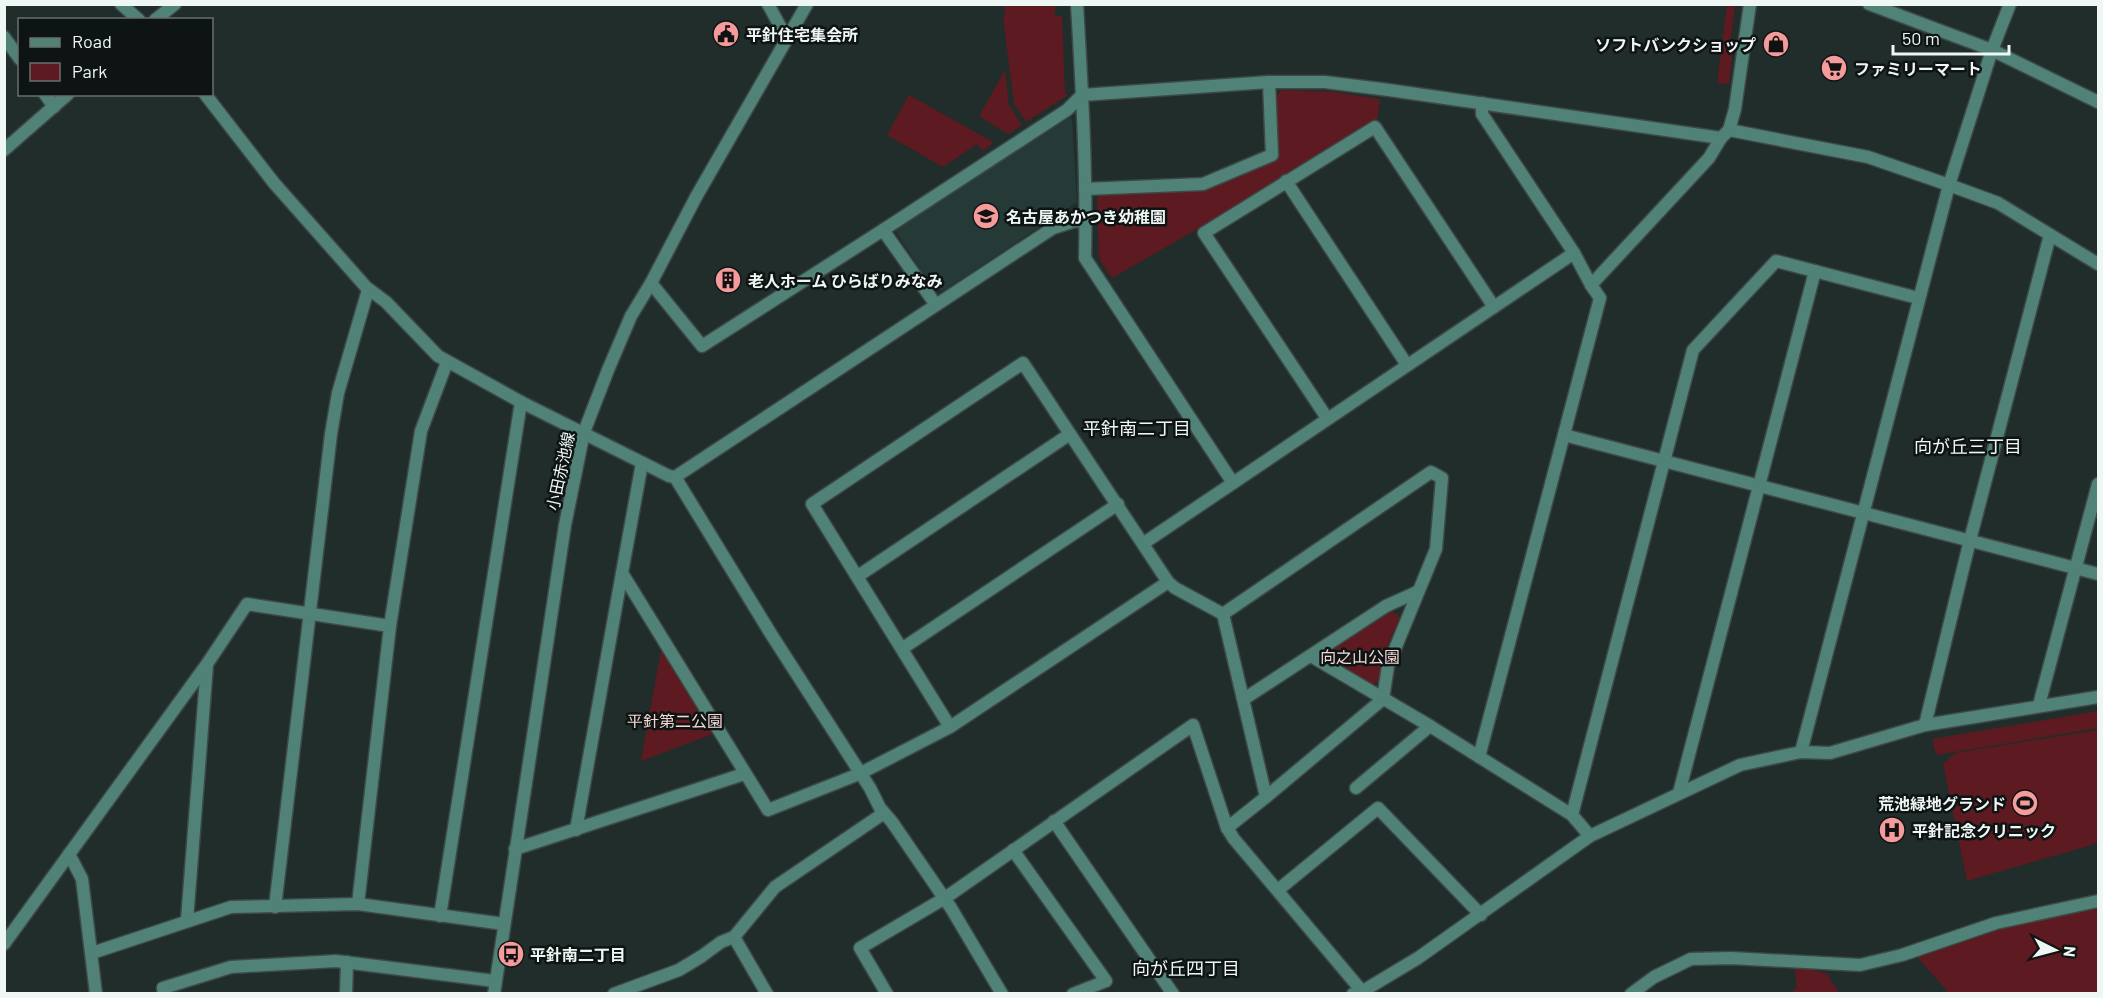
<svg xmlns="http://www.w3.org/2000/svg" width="2103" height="998" font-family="Barlow,'Noto Sans JP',sans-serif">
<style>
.built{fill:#253a36}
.green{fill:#5d1a20}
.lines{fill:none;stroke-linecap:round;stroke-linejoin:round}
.minor-casing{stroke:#3d4946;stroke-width:15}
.tertiary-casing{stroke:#3d4946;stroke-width:15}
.minor{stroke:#508277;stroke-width:12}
.tertiary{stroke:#508277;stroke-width:12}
.labels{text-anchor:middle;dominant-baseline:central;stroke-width:5;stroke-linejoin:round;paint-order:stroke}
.poi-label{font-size:16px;font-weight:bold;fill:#eff7f5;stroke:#0e1413;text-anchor:start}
.street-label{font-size:16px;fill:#eff7f5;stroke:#0e1413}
.park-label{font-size:16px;fill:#f3d7d7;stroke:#0e1413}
.neighbourhood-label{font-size:18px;fill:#eff7f5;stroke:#0e1413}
</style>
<rect width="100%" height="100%" fill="#202d2a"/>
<!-- built -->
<path class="built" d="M 1067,115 L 1072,119 L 1077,202 L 943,291 L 932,288 L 895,230 Z"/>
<!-- green -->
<g class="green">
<path d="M 1004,4 L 1055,5 L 1055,16 L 1062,16 L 1065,93 L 1068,95 L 1026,122 L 1014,104 L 1003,17 L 1005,16 Z"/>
<path d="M 1727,5 L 1735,5 L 1730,46 L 1733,47 L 1729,84 L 1717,83 Z"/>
<path d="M 1005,70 L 1009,105 L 1022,125 L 1008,134 L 979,116 Z"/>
<path d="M 1282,90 L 1334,92 L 1380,99 L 1377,120 L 1194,231 L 1112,278 L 1101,262 L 1099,255 L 1097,198 L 1102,191 L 1207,188 L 1276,158 L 1275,97 Z"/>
<path d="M 909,95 L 991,141 L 992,144 L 982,151 L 977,144 L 943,167 L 887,135 Z"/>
<path d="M 1388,608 L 1400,617 L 1382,659 L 1379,681 L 1368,687 L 1328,662 L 1328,649 Z"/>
<path d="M 661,650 L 713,734 L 641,761 Z"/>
<path d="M 2098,711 L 2098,728 L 1936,755 L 1932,739 Z"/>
<path d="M 2098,730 L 2098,843 L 1967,881 L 1943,764 L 1955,753 Z"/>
<path d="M 2098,906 L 2098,993 L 1949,993 L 1917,957 L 2004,928 Z"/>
<path d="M 1794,964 L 1827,974 L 1839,993 L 1789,994 L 1797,988 Z"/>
</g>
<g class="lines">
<defs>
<g id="minor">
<path d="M 121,4 L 139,20"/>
<path d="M 768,4 L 787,39"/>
<path d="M 1077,4 C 1082,89 1087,174 1085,258 L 1233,483"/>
<path d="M 4,37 L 20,59"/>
<path d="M 45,94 L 54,107"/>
<path d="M 205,94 L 274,183 L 366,287 L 386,302 L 438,356 L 521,402 L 669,476 L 675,477 L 1053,228 L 1075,221 L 1086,222"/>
<path d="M 1729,130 L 1868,157 L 1949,185 L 1998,203 L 2098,264"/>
<path d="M 1286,181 L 1407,365"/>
<path d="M 1085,189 L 1203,184 L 1272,155 L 1269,82"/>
<path d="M 883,230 L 1067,110 L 1082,95 L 1269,82 L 1325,82 L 1389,90 L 1721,138"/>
<path d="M 651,283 L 702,346 L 883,230 L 936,305"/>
<path d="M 1591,285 L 1709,158 L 1721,138 L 1729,130 L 1735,109 L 1750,4"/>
<path d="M 1327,418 L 1204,233 L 1375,127 L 1494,307"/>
<path d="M 1564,435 L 2098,574"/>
<path d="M 642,463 L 622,573 L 768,810 L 859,774 L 950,727 L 1168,582 L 1023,363 L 812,504 L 950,727"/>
<path d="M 675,477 L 771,634 L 870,788 L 880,808 L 892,822 L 951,908 L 1002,994"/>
<path d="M 1144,543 L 1574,253"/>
<path d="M 858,576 L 1070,434"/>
<path d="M 1168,582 L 1175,588 L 1223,614 L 1266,797 L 1227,828 L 1234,839 L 1361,990"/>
<path d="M 1223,614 L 1431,472 L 1442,478 L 1436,549 L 1388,666 L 1383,699 L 1266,797"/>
<path d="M 903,648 L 1118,504"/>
<path d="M 1311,656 L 1430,726 L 1572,815 L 1590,836"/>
<path d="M 1244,699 L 1386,606 L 1417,592"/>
<path d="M 2039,705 L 2098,484"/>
<path d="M 1925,725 L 1970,540 L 2050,235"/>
<path d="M 1801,752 L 1949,185 L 1992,50 L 2010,4"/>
<path d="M 1479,757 L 1600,298 L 1591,285 L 1574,253 L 1482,114 L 1482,103"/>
<path d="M 1356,788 L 1430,726"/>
<path d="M 1679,793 L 1815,271"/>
<path d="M 1572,815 L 1693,350 L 1776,261 L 1918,298"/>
<path d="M 1054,821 L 1173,994"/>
<path d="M 576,830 L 622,573"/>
<path d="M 515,849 L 744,774"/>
<path d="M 1013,850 L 1106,981 L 1073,994"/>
<path d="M 69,854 L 82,879 L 96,994"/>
<path d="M 1278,890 L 1378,808 L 1481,915"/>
<path d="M 358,904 L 390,626 L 421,431 L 447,362"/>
<path d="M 275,907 L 331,434 L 338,393 L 368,290"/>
<path d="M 440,916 L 521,402"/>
<path d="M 187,920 L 207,665"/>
<path d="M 734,937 L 767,994"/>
<path d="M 4,944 L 207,664 L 247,604 L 390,626"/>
<path d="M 92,953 L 231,907 L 358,904 L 504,924"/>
<path d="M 164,994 L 163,988 L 231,967 L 336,961 L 495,981"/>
<path d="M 346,994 L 347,962"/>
<path d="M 614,994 L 679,970 L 702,956 L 721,942 L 734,937 L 775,887 L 884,813"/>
<path d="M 887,994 L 860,948 L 945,898 L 1193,725 L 1227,828"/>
<path d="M 1353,994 L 1368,988 L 1418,958 L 1590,836 L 1740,765 L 1801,752 L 1830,753 L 1925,725 L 2098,697"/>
<path d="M 1631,994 L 1654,977 L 1691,959 L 1731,958 L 1860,965 L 1902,955 L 1996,923 L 2098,901"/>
</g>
<g id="tertiary">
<path d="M 1869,4 L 1992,50 L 2098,102"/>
<path d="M 155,20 L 175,4"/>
<path d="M 4,150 L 68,94"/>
<path d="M 494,994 L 565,525 L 584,432 L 608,370 L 631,316 L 651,283 L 696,197 L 807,4"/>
</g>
</defs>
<!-- minor casing -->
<use href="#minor" class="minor-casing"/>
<!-- tertiary casing -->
<use href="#tertiary" class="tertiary-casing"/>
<!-- minor -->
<use href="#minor" class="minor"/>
<!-- tertiary -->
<use href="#tertiary" class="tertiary"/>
</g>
<!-- icons -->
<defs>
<symbol id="civic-disc" viewBox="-11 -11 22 22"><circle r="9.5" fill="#f59b9b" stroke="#0e1413"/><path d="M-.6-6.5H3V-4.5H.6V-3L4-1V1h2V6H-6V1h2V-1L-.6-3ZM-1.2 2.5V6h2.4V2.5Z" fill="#111"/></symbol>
<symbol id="shop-disc" viewBox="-11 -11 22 22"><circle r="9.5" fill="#f59b9b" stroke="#0e1413"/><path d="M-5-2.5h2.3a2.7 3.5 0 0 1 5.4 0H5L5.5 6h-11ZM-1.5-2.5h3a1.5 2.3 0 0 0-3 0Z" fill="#111"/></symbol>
<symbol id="supermarket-disc" viewBox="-11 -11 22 22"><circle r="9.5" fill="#f59b9b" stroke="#0e1413"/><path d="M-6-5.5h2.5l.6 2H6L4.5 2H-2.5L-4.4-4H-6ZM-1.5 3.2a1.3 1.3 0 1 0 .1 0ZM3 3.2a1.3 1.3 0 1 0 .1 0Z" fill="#111"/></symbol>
<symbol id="school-disc" viewBox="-11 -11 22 22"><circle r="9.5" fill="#f59b9b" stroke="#0e1413"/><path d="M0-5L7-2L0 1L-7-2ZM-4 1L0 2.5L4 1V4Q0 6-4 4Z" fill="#111"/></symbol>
<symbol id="building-disc" viewBox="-11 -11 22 22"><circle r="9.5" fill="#f59b9b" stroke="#0e1413"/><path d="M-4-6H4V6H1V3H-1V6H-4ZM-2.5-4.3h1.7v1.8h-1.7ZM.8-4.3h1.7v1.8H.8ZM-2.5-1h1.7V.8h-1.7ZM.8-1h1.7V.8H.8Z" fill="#111"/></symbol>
<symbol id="stadium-disc" viewBox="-11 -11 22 22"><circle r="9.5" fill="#f59b9b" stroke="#0e1413"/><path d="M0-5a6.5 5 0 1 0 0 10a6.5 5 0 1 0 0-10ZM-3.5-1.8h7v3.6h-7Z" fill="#111"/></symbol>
<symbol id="hospital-disc" viewBox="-11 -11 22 22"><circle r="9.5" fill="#f59b9b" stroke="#0e1413"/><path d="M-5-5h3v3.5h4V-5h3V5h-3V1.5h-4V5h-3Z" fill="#111"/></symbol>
<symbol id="bus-disc" viewBox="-11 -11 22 22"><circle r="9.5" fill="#f59b9b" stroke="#0e1413"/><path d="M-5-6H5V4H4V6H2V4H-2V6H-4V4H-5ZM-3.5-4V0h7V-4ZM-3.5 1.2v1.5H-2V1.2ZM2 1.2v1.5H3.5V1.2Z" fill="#111"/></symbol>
</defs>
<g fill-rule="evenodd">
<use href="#civic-disc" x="711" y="19" width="30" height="30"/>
<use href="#shop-disc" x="1761" y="29" width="30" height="30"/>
<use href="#supermarket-disc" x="1819" y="53" width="30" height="30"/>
<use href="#school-disc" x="971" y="201" width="30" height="30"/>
<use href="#building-disc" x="713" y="265" width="30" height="30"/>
<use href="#stadium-disc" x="2010" y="788" width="30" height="30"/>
<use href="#hospital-disc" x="1877" y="815" width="30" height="30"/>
<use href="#bus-disc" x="496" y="939" width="30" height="30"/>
</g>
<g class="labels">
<!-- poi labels -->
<g class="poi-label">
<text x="746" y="34">平針住宅集会所</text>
<text x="1756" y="44" text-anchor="end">ソフトバンクショップ</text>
<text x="1854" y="68">ファミリーマート</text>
<text x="1006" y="216">名古屋あかつき幼稚園</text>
<text x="748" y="280">老人ホーム ひらばりみなみ</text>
<text x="2006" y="803" text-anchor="end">荒池緑地グランド</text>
<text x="1912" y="830">平針記念クリニック</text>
<text x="530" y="954">平針南二丁目</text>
</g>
<!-- street labels -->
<g class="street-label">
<text transform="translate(560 471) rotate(-78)">小田赤池線</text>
</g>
<!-- park labels -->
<g class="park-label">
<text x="1360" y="656">向之山公園</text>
<text x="675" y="720">平針第二公園</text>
</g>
<!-- neighbourhood labels -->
<g class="neighbourhood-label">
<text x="1137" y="428">平針南二丁目</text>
<text x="1968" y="446">向が丘三丁目</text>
<text x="1186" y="968">向が丘四丁目</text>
</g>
</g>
<!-- border -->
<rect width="2103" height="998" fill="none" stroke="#eff7f5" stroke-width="12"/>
<!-- legend -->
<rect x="18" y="18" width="195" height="78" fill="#0e1413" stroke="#686f6d" stroke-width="1.5"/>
<rect x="30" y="38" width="30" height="9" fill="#508277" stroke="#686f6d" stroke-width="1.5"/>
<text x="72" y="48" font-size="18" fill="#eff7f5">Road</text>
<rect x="30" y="63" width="30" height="18" fill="#5d1a20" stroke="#686f6d" stroke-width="1.5"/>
<text x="72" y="78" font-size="18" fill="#eff7f5">Park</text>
<!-- north arrow -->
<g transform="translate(2055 950) rotate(96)" stroke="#0e1413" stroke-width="4.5" paint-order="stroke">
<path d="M0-4.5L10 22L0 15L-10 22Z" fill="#eff7f5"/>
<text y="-9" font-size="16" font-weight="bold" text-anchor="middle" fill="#eff7f5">N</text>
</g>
<!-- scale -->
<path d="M1893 45v9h116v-9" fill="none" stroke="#eff7f5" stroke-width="3"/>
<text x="1902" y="45" font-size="18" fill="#eff7f5" stroke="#0e1413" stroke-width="4.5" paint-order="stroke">50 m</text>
</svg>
